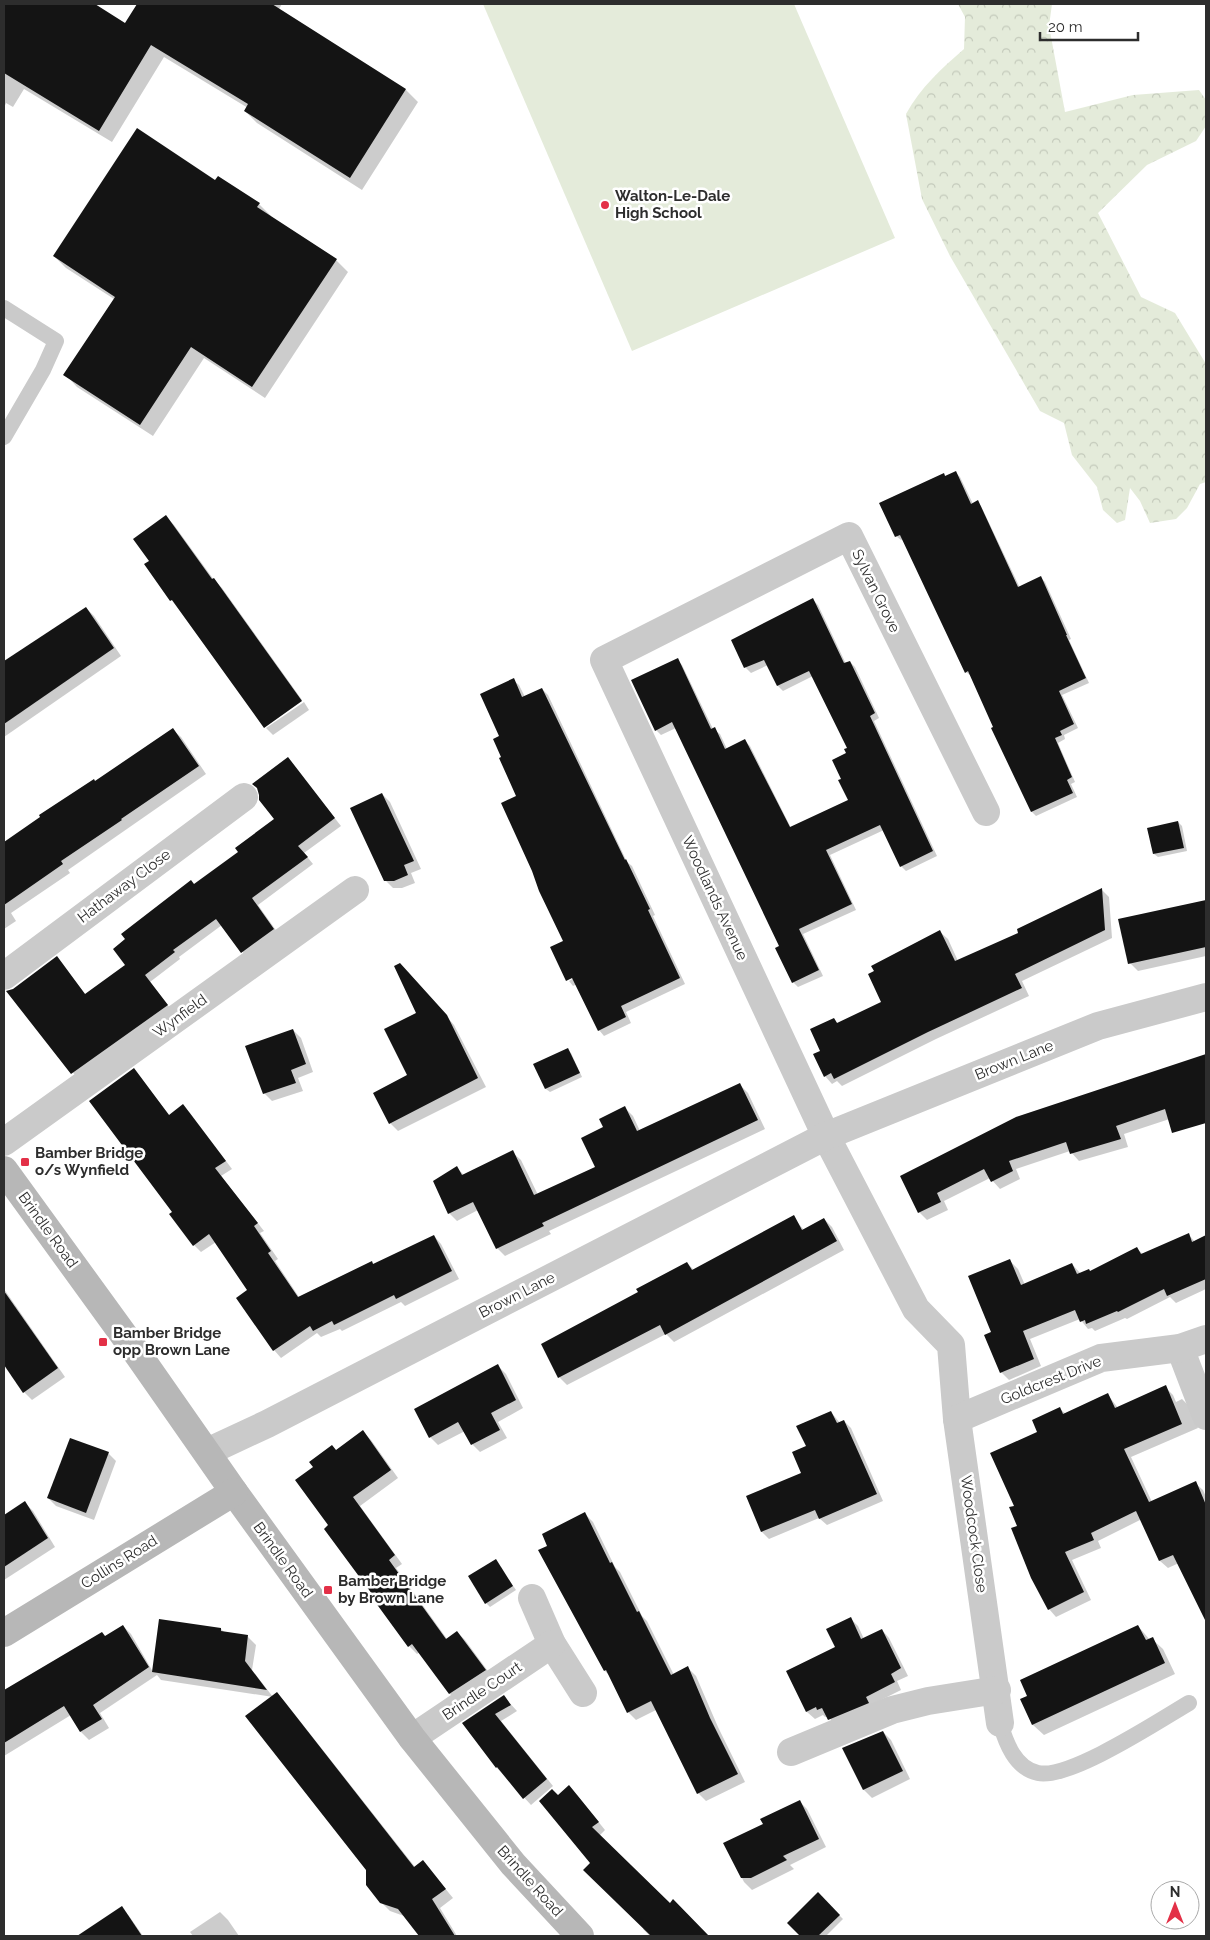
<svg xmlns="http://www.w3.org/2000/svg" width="1210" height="1940" font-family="Raleway,sans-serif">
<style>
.forest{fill:url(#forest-crowns)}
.garden{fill:#e4ebda}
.shadow{fill:#0003}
.building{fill:#141414}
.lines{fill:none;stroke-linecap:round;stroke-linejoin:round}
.lane{stroke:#cacaca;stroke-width:16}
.street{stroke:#cacaca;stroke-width:28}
.secondary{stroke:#b7b7b7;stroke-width:28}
.poi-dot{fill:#e33047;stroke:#fff;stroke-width:2}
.labels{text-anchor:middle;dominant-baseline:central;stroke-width:5;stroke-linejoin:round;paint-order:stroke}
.poi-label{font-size:15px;font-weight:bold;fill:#2d2d2d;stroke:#fff;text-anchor:start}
.street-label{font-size:15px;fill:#2d2d2d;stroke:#fff}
</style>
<defs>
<pattern id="forest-crowns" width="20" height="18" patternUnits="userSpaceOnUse" patternTransform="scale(1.25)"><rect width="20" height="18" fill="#e4ebda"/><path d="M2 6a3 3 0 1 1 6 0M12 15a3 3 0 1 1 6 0" fill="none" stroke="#c4cabb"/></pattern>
</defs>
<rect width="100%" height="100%" fill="#fff"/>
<!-- forest -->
<path class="forest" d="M 958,4 L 1052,4 L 1049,26 L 1065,112 L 1133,95 L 1199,90 L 1206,100 L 1206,126 L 1196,141 L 1147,165 L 1098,213 L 1141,297 L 1175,313 L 1206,364 L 1206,482 L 1200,484 L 1187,508 L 1176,519 L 1150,523 L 1140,501 L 1130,488 L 1125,520 L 1117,523 L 1103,510 L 1097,487 L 1072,455 L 1064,423 L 1040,411 L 950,256 L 922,199 L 906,114 C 921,87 941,69 964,49 L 965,17 Z"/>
<!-- garden -->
<path class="garden" d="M 483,4 L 794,4 L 895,238 L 632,351 Z"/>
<!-- shadow -->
<g class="shadow">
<path d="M 4,4 L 93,4 L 126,24 L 138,4 L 282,4 L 279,9 L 406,90 L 418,102 L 362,190 L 257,123 L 245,111 L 248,108 L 164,57 L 112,142 L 24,89 L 13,107 L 6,103 L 4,108 Z"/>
<path d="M 216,181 L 259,204 L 271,216 L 270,217 L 336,260 L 348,272 L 265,398 L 204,358 L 153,436 L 77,387 L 65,374 L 114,299 L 66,268 L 54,256 Z"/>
<path d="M 956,473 L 960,477 L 973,504 L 977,502 L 981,506 L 1020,588 L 1041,578 L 1045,582 L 1071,639 L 1069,640 L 1089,683 L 1062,695 L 1078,728 L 1064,735 L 1065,739 L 1058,743 L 1075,782 L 1071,784 L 1077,797 L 1036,816 L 1032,812 L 993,728 L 995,728 L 971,676 L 966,672 L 903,539 L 901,540 L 896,536 L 944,474 L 946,477 Z"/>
<path d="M 166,517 L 174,525 L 214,580 L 222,588 L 302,700 L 265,727 L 146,565 L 151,561 Z"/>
<path d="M 813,600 L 818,605 L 846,664 L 850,662 L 855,667 L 879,718 L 874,721 L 937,856 L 906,871 L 901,866 L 884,830 L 830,855 L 856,910 L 803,934 L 823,976 L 798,987 L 793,982 L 781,947 L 676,728 L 661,735 L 656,730 L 677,660 L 682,665 L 713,729 L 720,734 L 727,749 L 745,741 L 750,746 L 791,828 L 850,801 L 843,780 L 848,749 L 813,676 L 783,691 L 778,686 L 768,665 L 751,673 L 746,668 L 733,641 Z"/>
<path d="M 86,608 L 94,616 L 121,656 L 4,737 L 4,664 Z"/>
<path d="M 513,680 L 519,685 L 525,697 L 542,689 L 548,695 L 627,862 L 632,866 L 655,915 L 653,916 L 685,984 L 626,1012 L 631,1023 L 604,1036 L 599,1030 L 577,984 L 573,986 L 569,981 L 578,976 L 567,980 L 565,942 L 518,796 L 503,758 L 500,737 Z"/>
<path d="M 304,702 L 309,710 L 273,735 L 266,728 Z"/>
<path d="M 173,730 L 181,737 L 206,774 L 68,870 L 70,873 L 11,913 L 16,921 L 4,929 L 4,844 Z"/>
<path d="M 288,759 L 341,826 L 304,853 L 313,864 L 258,905 L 280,936 L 248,959 L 222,925 L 179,957 L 180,959 L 150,982 L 173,1012 L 79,1080 L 8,992 L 14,990 L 57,958 L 86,995 L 126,965 L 195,885 L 240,852 L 275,820 Z"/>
<path d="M 382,794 L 390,802 L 421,869 L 411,873 L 415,883 L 402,888 L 393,888 L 385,880 Z"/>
<path d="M 1178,822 L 1182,826 L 1187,851 L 1158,857 L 1154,854 Z"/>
<path d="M 1102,890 L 1109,897 L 1112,938 L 1022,981 L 1029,996 L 936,1039 L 842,1086 L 837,1081 L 832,1084 L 825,1076 L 822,1052 L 834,1019 L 838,1024 L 883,1003 L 940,932 L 948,939 L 958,961 L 1020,933 Z"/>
<path d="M 1206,901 L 1206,956 L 1138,971 L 1130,963 L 1120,920 Z"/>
<path d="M 408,972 L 454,1025 L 486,1087 L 398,1131 L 390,1123 L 408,1076 L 417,1013 Z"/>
<path d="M 293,1030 L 301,1038 L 313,1072 L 298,1078 L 303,1091 L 272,1101 L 264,1093 Z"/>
<path d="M 567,1049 L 571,1053 L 582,1077 L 550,1092 L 546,1089 L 535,1065 Z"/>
<path d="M 1206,1056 L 1206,1107 L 1124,1134 L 1128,1147 L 1079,1161 L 1070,1151 L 1016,1169 L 1020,1179 L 1000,1189 L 990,1178 L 944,1201 L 948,1210 L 927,1220 L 919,1212 L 901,1176 L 1162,1069 Z"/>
<path d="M 134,1070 L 170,1116 L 183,1106 L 190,1113 L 232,1169 L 221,1176 L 264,1231 L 260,1233 L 278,1259 L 275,1261 L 299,1297 L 371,1262 L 375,1265 L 434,1236 L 441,1244 L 459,1279 L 405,1306 L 401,1302 L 342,1331 L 340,1329 L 321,1337 L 317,1333 L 281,1358 L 274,1350 L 249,1291 L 216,1242 L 201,1252 L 194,1245 L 174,1212 Z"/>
<path d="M 740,1085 L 748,1093 L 765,1129 L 549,1231 L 551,1234 L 505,1256 L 497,1248 L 478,1210 L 457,1221 L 449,1213 L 457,1168 L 464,1175 L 512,1152 L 521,1160 L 538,1195 L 596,1168 L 625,1108 L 633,1116 L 640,1131 Z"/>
<path d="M 793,1217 L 804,1230 L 824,1219 L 832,1227 L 844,1250 L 674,1342 L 666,1334 L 567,1385 L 559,1377 L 640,1293 L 687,1263 L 694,1270 Z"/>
<path d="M 1189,1235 L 1195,1242 L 1206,1236 L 1206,1289 L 1176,1303 L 1170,1297 L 1127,1319 L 1125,1318 L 1095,1331 L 1092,1328 L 1088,1329 L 1080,1319 L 1030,1339 L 1041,1366 L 1009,1380 L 1001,1372 L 993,1332 L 1010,1261 L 1018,1269 L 1025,1285 L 1072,1264 L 1081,1274 L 1090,1272 L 1137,1249 L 1143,1254 Z"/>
<path d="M 4,1289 L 65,1377 L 32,1400 L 24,1392 L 4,1363 Z"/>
<path d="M 498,1366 L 506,1374 L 523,1408 L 498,1422 L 507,1438 L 480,1452 L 472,1444 L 465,1431 L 438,1445 L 430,1437 Z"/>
<path d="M 1165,1387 L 1173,1395 L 1176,1402 L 1182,1399 L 1190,1407 L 1198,1428 L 1131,1457 L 1152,1502 L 1195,1483 L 1203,1490 L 1206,1497 L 1206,1619 L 1179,1563 L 1168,1568 L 1160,1561 L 1142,1519 L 1098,1541 L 1101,1548 L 1072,1560 L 1091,1600 L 1056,1617 L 1049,1609 L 1019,1526 L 1015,1506 L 1039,1432 L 1060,1409 L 1066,1414 L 1108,1395 L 1118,1408 Z"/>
<path d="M 831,1412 L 840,1423 L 844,1421 L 851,1428 L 883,1501 L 827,1525 L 819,1518 L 769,1539 L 762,1532 L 747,1497 L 803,1473 L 807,1446 Z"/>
<path d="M 363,1432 L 371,1440 L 398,1478 L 360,1506 L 402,1564 L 396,1568 L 447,1639 L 457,1632 L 465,1640 L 493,1678 L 458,1702 L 450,1694 L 420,1652 L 417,1654 L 409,1646 L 326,1529 L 330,1526 L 336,1451 Z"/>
<path d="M 108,1453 L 116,1461 L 94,1520 L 56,1506 L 48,1498 Z"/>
<path d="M 25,1503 L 33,1511 L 55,1547 L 4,1580 L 4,1516 Z"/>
<path d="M 585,1514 L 593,1522 L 615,1567 L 620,1572 L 642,1616 L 647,1621 L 674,1675 L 688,1668 L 696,1676 L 718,1727 L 745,1782 L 706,1801 L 698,1793 L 656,1710 L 636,1720 L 628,1712 L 610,1676 L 605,1671 L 540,1550 L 549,1546 Z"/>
<path d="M 495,1560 L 516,1590 L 490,1607 L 486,1603 Z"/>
<path d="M 851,1619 L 858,1626 L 864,1639 L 882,1630 L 889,1638 L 908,1676 L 897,1681 L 901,1690 L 873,1704 L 837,1727 L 828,1716 L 825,1717 L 823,1715 L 815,1719 L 807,1712 L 788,1671 L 837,1648 Z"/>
<path d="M 123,1626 L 131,1634 L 153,1672 L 221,1629 L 225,1633 L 248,1637 L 256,1645 L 252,1670 L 273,1697 L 277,1694 L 285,1702 L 415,1867 L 430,1870 L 453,1898 L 440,1908 L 457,1936 L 420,1936 L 404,1916 L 390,1911 L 381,1902 L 368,1870 L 273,1697 L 161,1680 L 157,1675 L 100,1713 L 109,1728 L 89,1740 L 81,1732 L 71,1715 L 4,1756 L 4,1692 L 102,1634 L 105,1637 Z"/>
<path d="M 1138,1626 L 1150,1640 L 1152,1639 L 1163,1649 L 1175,1674 L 1044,1735 L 1033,1725 L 1022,1700 Z"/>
<path d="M 504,1697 L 517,1711 L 501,1721 L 553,1786 L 531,1805 L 497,1768 L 463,1724 Z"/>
<path d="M 883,1732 L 891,1740 L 910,1779 L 872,1798 L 864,1790 L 844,1748 Z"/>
<path d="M 577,1795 L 605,1830 L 599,1836 L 670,1904 L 673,1901 L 707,1936 L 650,1936 L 643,1929 L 644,1928 L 592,1863 L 558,1796 Z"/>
<path d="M 799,1801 L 807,1809 L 826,1847 L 790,1865 L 794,1869 L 752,1890 L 744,1882 L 725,1844 L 765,1824 Z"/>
<path d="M 818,1894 L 843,1919 L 826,1936 L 802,1936 L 789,1923 Z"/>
<path d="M 122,1908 L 129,1916 L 143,1936 L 79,1936 Z"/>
<path d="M 220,1912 L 228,1920 L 239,1936 L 193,1936 L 190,1932 Z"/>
</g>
<!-- building -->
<g class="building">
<path d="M 4,4 L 95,4 L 125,23 L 137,4 L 272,4 L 406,89 L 350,178 L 244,111 L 248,104 L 151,45 L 99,131 L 4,73 Z"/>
<path d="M 137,128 L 215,180 L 218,176 L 260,203 L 257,207 L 337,259 L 252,387 L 191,347 L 140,425 L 63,375 L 115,297 L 53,256 Z"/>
<path d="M 956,471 L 971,504 L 978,500 L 1018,587 L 1041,576 L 1067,635 L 1066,635 L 1086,678 L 1059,691 L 1074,724 L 1060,731 L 1062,735 L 1055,738 L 1072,777 L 1067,780 L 1073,793 L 1031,812 L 991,728 L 993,727 L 968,671 L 965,673 L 900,535 L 895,537 L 879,503 L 944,473 L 945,476 Z"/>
<path d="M 166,515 L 212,579 L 214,578 L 302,701 L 264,728 L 172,600 L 170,601 L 144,564 L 149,561 L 133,539 Z"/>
<path d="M 813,598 L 844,663 L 850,661 L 875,713 L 870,716 L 933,851 L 900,867 L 880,825 L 826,850 L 852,904 L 799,929 L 819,970 L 792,983 L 775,948 L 779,946 L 672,722 L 655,731 L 631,680 L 678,658 L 711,729 L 715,727 L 725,749 L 745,739 L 790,827 L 848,800 L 838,780 L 841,779 L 832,760 L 846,753 L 844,749 L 847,748 L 809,671 L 777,686 L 764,660 L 744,668 L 731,640 Z"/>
<path d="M 86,607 L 114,648 L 4,724 L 4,661 Z"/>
<path d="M 514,678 L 522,697 L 542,688 L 625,860 L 626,859 L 650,909 L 648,910 L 680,978 L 621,1006 L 626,1017 L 598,1031 L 572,978 L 566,981 L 550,947 L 563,941 L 539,891 L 532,871 L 501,803 L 516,796 L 499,758 L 501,757 L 493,739 L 499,736 L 480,694 Z"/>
<path d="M 173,728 L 199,766 L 121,819 L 122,820 L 61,861 L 63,864 L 4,905 L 4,842 L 40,817 L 39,815 L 94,779 L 95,781 Z"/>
<path d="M 288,757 L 335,818 L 298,846 L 308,857 L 252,898 L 274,929 L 241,953 L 216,919 L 173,950 L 175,952 L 145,975 L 168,1005 L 71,1074 L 6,991 L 13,989 L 57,956 L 85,994 L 125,965 L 113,949 L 125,939 L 121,934 L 191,880 L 194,884 L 238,852 L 235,848 L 274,819 L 259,800 L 259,795 L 257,788 L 252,784 Z"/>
<path d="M 382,793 L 414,861 L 404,865 L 408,875 L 394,881 L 384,881 L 350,808 Z"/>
<path d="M 1178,821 L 1184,848 L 1153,854 L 1147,828 Z"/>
<path d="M 1102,888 L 1105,930 L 1015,974 L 1022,988 L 928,1032 L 834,1079 L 831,1073 L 824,1077 L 813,1054 L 820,1051 L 810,1029 L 834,1018 L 837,1023 L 881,1002 L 868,974 L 874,971 L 871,966 L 940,930 L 955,961 L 1018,933 L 1017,929 Z"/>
<path d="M 1206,900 L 1206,947 L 1128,964 L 1118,919 Z"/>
<path d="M 400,963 L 447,1015 L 478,1078 L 389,1124 L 373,1093 L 407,1075 L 384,1029 L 416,1013 L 394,966 Z"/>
<path d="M 293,1029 L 306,1064 L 291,1070 L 296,1083 L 263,1094 L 245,1046 Z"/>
<path d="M 568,1048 L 580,1073 L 545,1089 L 533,1064 Z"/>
<path d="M 1206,1054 L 1206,1123 L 1172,1133 L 1165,1109 L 1116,1126 L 1121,1139 L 1070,1154 L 1066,1142 L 1009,1161 L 1013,1171 L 991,1182 L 984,1169 L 937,1193 L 941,1202 L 918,1213 L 900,1176 L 1016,1117 Z"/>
<path d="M 134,1068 L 169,1115 L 183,1104 L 226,1161 L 215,1168 L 258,1223 L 254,1226 L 271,1251 L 268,1253 L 298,1297 L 372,1261 L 373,1264 L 434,1235 L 452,1271 L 396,1299 L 394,1295 L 334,1325 L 332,1321 L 313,1331 L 310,1326 L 273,1351 L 236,1298 L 247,1290 L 209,1234 L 193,1246 L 169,1214 L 172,1212 L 89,1101 Z"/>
<path d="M 740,1083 L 758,1120 L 542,1223 L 544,1226 L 496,1249 L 473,1202 L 448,1214 L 433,1181 L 457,1166 L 462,1175 L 513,1150 L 534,1195 L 595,1167 L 581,1138 L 603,1127 L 599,1119 L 625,1106 L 637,1131 Z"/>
<path d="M 794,1215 L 802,1230 L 824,1218 L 837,1241 L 665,1335 L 660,1325 L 558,1378 L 541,1344 L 638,1292 L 636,1289 L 687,1262 L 692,1270 Z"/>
<path d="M 1189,1233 L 1192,1242 L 1206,1235 L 1206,1279 L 1167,1296 L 1164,1289 L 1118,1312 L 1117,1311 L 1086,1324 L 1085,1320 L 1080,1322 L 1075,1310 L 1023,1331 L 1034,1359 L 1000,1373 L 984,1335 L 991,1332 L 968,1276 L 1010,1259 L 1021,1285 L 1072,1263 L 1077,1274 L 1089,1269 L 1090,1271 L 1137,1247 L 1141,1254 Z"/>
<path d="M 4,1291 L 58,1368 L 23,1393 L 4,1365 Z"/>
<path d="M 498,1364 L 516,1400 L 491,1413 L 500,1430 L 471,1445 L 458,1422 L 429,1438 L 414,1409 Z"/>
<path d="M 1166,1385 L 1182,1424 L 1124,1449 L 1149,1502 L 1196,1481 L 1206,1505 L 1206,1622 L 1173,1555 L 1159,1561 L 1136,1511 L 1091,1533 L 1094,1540 L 1065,1552 L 1084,1592 L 1048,1610 L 1031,1578 L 1011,1528 L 1017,1526 L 1009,1507 L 1014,1506 L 990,1453 L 1037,1432 L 1032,1420 L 1060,1407 L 1063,1414 L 1108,1393 L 1115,1408 Z"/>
<path d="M 831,1411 L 837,1423 L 844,1420 L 877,1494 L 819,1519 L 815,1510 L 761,1532 L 746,1496 L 801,1473 L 792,1452 L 806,1446 L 796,1426 Z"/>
<path d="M 363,1430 L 391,1470 L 353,1497 L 395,1555 L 389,1560 L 446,1639 L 457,1631 L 486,1670 L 449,1694 L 412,1644 L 408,1647 L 373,1599 L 375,1598 L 324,1529 L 328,1525 L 295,1480 L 313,1467 L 309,1462 L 332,1445 L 336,1450 Z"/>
<path d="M 70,1438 L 109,1452 L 86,1513 L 47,1498 Z"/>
<path d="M 25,1501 L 48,1538 L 4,1567 L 4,1515 Z"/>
<path d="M 585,1512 L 610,1563 L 612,1562 L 637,1612 L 639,1611 L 671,1675 L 688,1666 L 710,1718 L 738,1774 L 697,1794 L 651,1701 L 627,1713 L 606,1670 L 604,1671 L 538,1550 L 547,1546 L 542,1534 Z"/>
<path d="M 496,1559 L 513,1586 L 485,1604 L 468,1576 Z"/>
<path d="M 851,1617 L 861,1639 L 882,1629 L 901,1668 L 891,1674 L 895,1682 L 866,1697 L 869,1703 L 828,1720 L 822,1708 L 817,1710 L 816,1707 L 806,1712 L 786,1671 L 835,1647 L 826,1629 Z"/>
<path d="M 159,1619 L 221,1628 L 221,1631 L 248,1635 L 245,1661 L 267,1690 L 152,1672 Z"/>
<path d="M 123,1625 L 149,1667 L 93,1705 L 102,1719 L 80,1732 L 64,1706 L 4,1743 L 4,1690 L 102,1632 L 105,1636 Z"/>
<path d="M 1138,1625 L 1146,1640 L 1153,1637 L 1165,1663 L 1032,1725 L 1020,1699 L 1027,1696 L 1020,1680 Z"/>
<path d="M 277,1692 L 414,1867 L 423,1860 L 446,1889 L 432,1899 L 455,1936 L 419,1936 L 398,1909 L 380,1903 L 366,1885 L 366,1870 L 245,1716 Z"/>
<path d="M 504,1695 L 511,1705 L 495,1714 L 547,1779 L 523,1799 L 497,1767 L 496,1768 L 462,1723 Z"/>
<path d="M 883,1731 L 903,1771 L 863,1790 L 842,1748 Z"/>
<path d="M 569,1785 L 599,1822 L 592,1827 L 670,1903 L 673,1899 L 709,1936 L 651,1936 L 583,1870 L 590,1863 L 539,1801 L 552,1789 L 558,1795 Z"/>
<path d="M 800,1800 L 819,1839 L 783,1856 L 787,1860 L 751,1878 L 741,1878 L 723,1843 L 763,1824 L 760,1819 Z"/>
<path d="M 818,1892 L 840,1915 L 818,1936 L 800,1936 L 787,1923 Z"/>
<path d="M 122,1906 L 142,1936 L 77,1936 Z"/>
</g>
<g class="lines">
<!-- lane -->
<g class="lane">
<path d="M 4,308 L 56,341 L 43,370 L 4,437"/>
<path d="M 1000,1723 C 1006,1743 1015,1768 1038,1773 C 1069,1780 1160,1720 1189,1703"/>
</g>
<!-- street -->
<g class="street">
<path d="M 986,812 L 849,536 L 604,660 L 826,1136 L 916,1309 L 951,1345 L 957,1419 L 1000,1723"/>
<path d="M 4,976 L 244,797"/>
<path d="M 4,1142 L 355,890"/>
<path d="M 1180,1348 L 1206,1416"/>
<path d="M 957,1419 L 1101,1358 L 1180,1348 L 1206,1339"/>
<path d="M 207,1452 L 267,1424 L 826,1136 L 1098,1026 L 1206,997"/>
<path d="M 532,1598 L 552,1644 L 583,1693"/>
<path d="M 412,1738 L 552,1644"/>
<path d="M 791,1752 L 892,1710 L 928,1701 L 997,1690"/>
</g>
<!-- secondary -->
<g class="secondary">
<path d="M 4,1170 L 139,1356 L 234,1492 L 412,1738 L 513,1864 L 580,1936"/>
<path d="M 4,1633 L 234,1492"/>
</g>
</g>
<!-- markers -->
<g class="poi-dot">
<circle cx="605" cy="205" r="5"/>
<rect x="20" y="1157" width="10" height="10" rx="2.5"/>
<rect x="98" y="1337" width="10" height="10" rx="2.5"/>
<rect x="323" y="1585" width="10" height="10" rx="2.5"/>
</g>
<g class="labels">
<!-- poi labels -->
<g class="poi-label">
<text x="615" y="196">Walton-Le-Dale<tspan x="615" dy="17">High School</tspan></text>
<text x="35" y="1153">Bamber Bridge<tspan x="35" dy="17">o/s Wynfield</tspan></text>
<text x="113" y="1333">Bamber Bridge<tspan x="113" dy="17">opp Brown Lane</tspan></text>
<text x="338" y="1581">Bamber Bridge<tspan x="338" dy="17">by Brown Lane</tspan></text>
</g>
<!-- street labels -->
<g class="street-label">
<text transform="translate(876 591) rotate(64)">Sylvan Grove</text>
<text transform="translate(124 886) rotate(-37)">Hathaway Close</text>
<text transform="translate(715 898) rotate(65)">Woodlands Avenue</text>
<text transform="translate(180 1016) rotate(-36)">Wynfield</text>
<text transform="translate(1014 1060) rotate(-22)">Brown Lane</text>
<text transform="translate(48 1230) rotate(54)">Brindle Road</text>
<text transform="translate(517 1295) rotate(-27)">Brown Lane</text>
<text transform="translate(1051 1380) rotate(-22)">Goldcrest Drive</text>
<text transform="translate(974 1534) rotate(82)">Woodcock Close</text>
<text transform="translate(283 1560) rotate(54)">Brindle Road</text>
<text transform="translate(119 1562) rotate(-32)">Collins Road</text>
<text transform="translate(482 1691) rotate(-34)">Brindle Court</text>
<text transform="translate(530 1881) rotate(48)">Brindle Road</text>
</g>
</g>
<!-- border -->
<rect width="1210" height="1940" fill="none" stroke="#2d2d2d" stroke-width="10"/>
<!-- north arrow -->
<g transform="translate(1175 1905)"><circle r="24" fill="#ffffff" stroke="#ababab"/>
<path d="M0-4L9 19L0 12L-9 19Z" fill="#e33047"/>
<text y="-8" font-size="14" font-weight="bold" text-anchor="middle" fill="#2d2d2d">N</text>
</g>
<!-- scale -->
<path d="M1040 32v8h98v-8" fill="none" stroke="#2d2d2d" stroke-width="2.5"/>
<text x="1048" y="32" font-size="15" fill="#2d2d2d" stroke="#ffffff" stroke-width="4" paint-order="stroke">20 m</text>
</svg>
